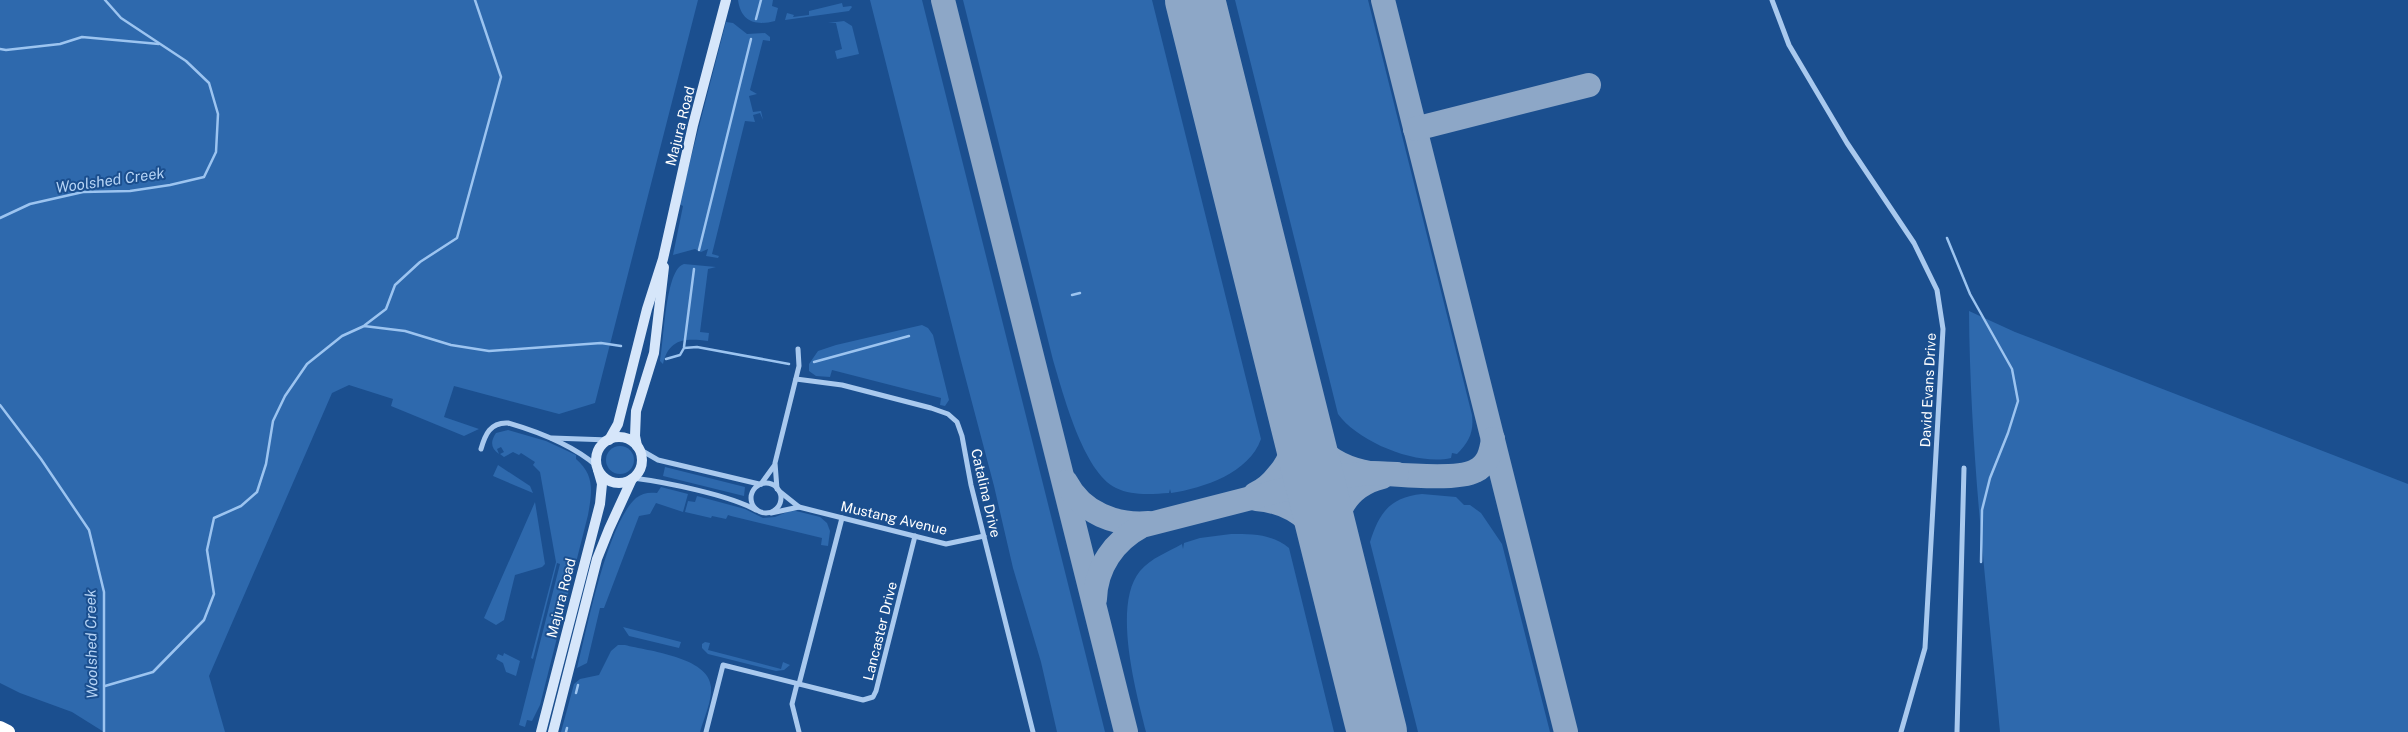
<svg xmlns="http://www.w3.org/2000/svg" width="2408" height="732" font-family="'Public Sans',sans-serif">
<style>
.green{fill:#2e69ad}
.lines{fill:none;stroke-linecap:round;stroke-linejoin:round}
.stream{stroke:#9cc4f0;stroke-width:2.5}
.taxiway{stroke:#8da7c7;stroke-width:24}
.runway{stroke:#8da7c7;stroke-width:60}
.minor{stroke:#a9c9ee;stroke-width:5}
.secondary{stroke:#d6e6fa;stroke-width:10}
.motorway{stroke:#fff;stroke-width:14}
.labels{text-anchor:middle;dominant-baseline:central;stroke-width:4;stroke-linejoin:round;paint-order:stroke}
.street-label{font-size:14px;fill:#fff;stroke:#1b4f8f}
.water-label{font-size:15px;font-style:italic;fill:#b5d3f5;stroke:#1b4f8f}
</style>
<rect width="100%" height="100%" fill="#1b4f8f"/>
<!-- green -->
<g class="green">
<path d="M 0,0 L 698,0 L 595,403 L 559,414 L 454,386 L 444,417 L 479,429 L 464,436 L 391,406 L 393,399 L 349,385 L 332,393 L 209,676 L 225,732 L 104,732 L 72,712 L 20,693 L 0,683 Z"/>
<path d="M 738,0 L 773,0 L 772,6 L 778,8 L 775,21 C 756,26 741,22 738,0 Z"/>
<path d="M 870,0 L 922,0 L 1105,732 L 1057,732 L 1041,662 L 1013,568 L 994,486 L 960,357 Z"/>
<path d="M 963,0 L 1152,0 L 1261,439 C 1249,473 1204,488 1171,493 L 1170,489 L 1169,493 C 1152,494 1132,496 1116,488 C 1083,472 1063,393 1053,360 Z"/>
<path d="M 1235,0 L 1368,0 L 1472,415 C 1474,432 1469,442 1457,454 L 1452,453 L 1451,458 C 1417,466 1358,442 1338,414 Z"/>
<path d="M 842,3 L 843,7 L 851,6 L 852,7 L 849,11 L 785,20 L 787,13 L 794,15 L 793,17 L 809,15 L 809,11 Z"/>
<path d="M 844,21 L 852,26 L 859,54 L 837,59 L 835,51 L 842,49 L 836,23 L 828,23 Z"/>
<path d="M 726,22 L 733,23 L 747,34 L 765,33 L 770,37 L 770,41 L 763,40 L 750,90 L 757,94 L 749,96 L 753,112 L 761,111 L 763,120 L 760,113 L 753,115 L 755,122 L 745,121 L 712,254 L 719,256 L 718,258 L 706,256 L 708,249 L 701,252 L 695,249 L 673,255 L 683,206 L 679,204 Z"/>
<path d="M 684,264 L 716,267 L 708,269 L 700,332 L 709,333 L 708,341 C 684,338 669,339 663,364 L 660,361 C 664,342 665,269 684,264 Z"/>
<path d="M 1969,311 L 2015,332 L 2408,484 L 2408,732 L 2000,732 C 1987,592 1970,452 1969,311 Z"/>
<path d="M 922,325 L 928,328 L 933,335 L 949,400 L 945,406 L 940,405 L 941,398 L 832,370 L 830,377 L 816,376 L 809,371 L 809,364 L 818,351 L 836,345 Z"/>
<path d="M 508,430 L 546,441 L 576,455 L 576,459 C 595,475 592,492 588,515 L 540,705 L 532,721 L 527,720 L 525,727 L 519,725 L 560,564 L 557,563 L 533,659 L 531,658 L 556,562 L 540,472 L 533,465 L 535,462 L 521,453 L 519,455 L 513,452 L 504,457 L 500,454 L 504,452 L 501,447 L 497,449 L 499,454 C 491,448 490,442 496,433 Z"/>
<circle cx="620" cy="460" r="14"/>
<path d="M 498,465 L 530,486 L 533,493 L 493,476 Z"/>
<path d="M 665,467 L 745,487 L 744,496 L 663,476 Z"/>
<path d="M 661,487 L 688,494 L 683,512 L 656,503 L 650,514 L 639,516 L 604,608 L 600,608 L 587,663 L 577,668 C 587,629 607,524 636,498 C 642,493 649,492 657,493 Z"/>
<path d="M 1422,494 L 1456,497 L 1464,505 L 1470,505 L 1481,513 L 1502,544 L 1550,732 L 1418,732 L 1370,542 C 1379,513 1390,497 1422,494 Z"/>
<path d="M 697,496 L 745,509 L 763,518 L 775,517 L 792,510 L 820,517 L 827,523 L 830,531 L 828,546 L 821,545 L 822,538 L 731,516 L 728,515 L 726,519 L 712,516 L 711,518 L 685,512 L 688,501 L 695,502 Z"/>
<path d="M 535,502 L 545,564 L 542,567 L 515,575 L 504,620 L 496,625 L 484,618 Z"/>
<path d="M 1231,534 C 1253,534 1272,534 1289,548 L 1334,732 L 1146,732 C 1136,692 1112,605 1140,571 C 1151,558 1168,552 1182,544 L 1183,549 L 1184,543 L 1200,538 Z"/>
<path d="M 623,627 L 681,642 L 679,648 L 629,636 Z"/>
<path d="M 705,642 L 710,643 L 708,650 L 781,669 L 783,662 L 790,665 L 784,670 L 776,671 L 708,654 L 702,648 L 702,644 Z"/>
<path d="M 618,645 L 625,645 C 648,651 709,657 711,687 C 712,701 704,718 700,732 L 561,732 L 574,684 L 580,679 L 599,675 L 611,651 Z"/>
<path d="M 504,653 L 520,661 L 516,676 L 506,672 L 503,663 L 496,659 L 498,654 L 503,656 Z"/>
</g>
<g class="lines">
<!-- stream -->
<g class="stream">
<path d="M 756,19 L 761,0"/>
<path d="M 0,49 L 6,50 L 60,44 L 82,37 L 159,44"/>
<path d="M 0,218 L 30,204 L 83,192 L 130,191 L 170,185 L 204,177 L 216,152 L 218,114 L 209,83 L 186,61 L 121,18 L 105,0"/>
<path d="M 1947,238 L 1970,294 L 2012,369 L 2018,401 L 2008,433 L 1990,478 L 1982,510 L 1981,562"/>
<path d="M 699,250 L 751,39"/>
<path d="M 1072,295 L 1080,293"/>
<path d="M 365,325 L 386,309 L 395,285 L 420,262 L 457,238 L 501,77 L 475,0"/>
<path d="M 684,347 L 694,269"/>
<path d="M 666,359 L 680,355 L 684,348 L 697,347 L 789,364"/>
<path d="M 814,362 L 909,336"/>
<path d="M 0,405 L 41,459 L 89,530 L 104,592 L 104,732"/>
<path d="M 105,686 L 153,672 L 204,620 L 214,594 L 207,550 L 214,518 L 241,506 L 257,492 L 266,464 L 273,421 L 285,396 L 307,364 L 342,336 L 364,326 L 405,331 L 451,345 L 489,351 L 601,343 L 621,346"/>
<path d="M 576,693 L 578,685"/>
<path d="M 566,732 L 567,728"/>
</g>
<!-- taxiway -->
<g class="taxiway">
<path d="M 943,0 L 1126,732"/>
<path d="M 1383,0 L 1566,732"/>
<path d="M 1415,129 L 1589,85"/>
<path d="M 1293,394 C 1304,438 1323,465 1370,473 C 1393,474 1457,481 1475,471 C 1488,465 1491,453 1493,439"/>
<path d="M 1066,482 C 1082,513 1116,526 1149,523"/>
<path d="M 1255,494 C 1264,490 1272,483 1278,475 C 1311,438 1291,383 1280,341"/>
<path d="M 1256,499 C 1298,502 1327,531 1337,571"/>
<path d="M 1333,554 C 1333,518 1342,487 1382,477"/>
<path d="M 1095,599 C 1096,567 1114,541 1142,526 L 1333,477 L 1370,473 L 1397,474"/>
</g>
<!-- runway -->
<path class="runway" d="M 1195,0 L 1377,732"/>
<!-- minor -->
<g class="minor">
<path d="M 1772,0 L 1789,45 L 1847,143 L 1914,243 L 1937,290 L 1943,329 L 1925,648 L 1901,732"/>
<path d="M 796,379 L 842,385 L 931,408 L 948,414 L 957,422 L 962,436 L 971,485 L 1033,732"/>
<path d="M 552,438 L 609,440"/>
<path d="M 481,449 C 485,435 490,422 508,423 C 539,432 573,445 598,467"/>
<path d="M 639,449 L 658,460 L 759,484"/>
<path d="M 633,478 C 665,482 729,495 756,510"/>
<circle cx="766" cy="498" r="15"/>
<path d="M 761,484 L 774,466"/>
<path d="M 777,489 L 775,463 L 799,366 L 798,349"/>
<path d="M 779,491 L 799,507"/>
<path d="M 771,513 L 799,507 L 946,544 L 984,536"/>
<path d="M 797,684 L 792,704 L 799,732"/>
<path d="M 799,684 L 842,518"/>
<path d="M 706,732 L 723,665 L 863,700 L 873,697 L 876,691 L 915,536"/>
<path d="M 1957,732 L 1964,468"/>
</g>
<!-- secondary -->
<g class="secondary">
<circle cx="619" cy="460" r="23"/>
<path d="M 609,440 L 618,424 L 647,309 L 663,259 L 693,125 L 726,0"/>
<path d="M 637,446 L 635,436 L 636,411 L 654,353 L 664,267"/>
<path d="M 541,732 L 600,504 L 602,484 L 598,470"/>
<path d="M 553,732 L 597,559 L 609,529 L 632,479"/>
</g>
<!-- motorway -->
<path class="motorway" d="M 0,728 L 8,732"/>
</g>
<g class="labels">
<!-- street labels -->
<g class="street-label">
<text transform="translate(680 126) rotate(-76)">Majura Road</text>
<text transform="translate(1928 390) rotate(-87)">David Evans Drive</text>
<text transform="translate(986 493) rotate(77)">Catalina Drive</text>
<text transform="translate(894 518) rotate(13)">Mustang Avenue</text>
<text transform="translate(561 598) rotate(-76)">Majura Road</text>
<text transform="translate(880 631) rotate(-76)">Lancaster Drive</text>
</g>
<!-- water labels -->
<g class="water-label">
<text transform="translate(110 180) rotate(-8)">Woolshed Creek</text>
<text transform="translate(91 644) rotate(-91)">Woolshed Creek</text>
</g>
</g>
</svg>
